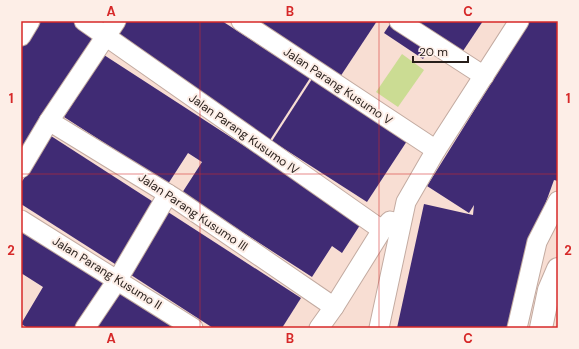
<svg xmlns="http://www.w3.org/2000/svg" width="579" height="349" font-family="'DM Sans',sans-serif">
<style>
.green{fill:#cbdc93}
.building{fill:#402b74}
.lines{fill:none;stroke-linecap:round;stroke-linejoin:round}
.street-casing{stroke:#c3aba1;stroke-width:21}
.secondary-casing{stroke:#c3aba1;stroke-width:24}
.street{stroke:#fff;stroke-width:19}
.secondary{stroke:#fff;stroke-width:22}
.grid{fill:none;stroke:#d62828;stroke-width:1;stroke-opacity:0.55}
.labels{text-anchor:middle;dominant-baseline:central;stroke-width:4;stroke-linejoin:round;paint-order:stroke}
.street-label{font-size:12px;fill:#271e1a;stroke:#fdeee7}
.neatline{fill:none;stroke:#d62828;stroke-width:1.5}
.grid-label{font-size:13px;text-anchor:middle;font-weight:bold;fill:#d62828}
</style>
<rect width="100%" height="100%" fill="#f8ded3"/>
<!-- green -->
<path class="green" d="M 402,54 L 424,70 L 398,107 L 376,92 Z"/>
<!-- building -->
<g class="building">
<path d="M 38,21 L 78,21 L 100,35 L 21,158 L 21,47 Z"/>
<path d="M 123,21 L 222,21 L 310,78 L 270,140 L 112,38 Z"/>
<path d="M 254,21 L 377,21 L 340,77 Z"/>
<path d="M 392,21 L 432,46 L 423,59 L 384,33 Z"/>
<path d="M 407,21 L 483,21 L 459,57 Z"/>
<path d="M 530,21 L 558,21 L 558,181 L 554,180 L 525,260 L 511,328 L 397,328 L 424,204 L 473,215 L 474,205 L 469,213 L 427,186 Z"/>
<path d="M 104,55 L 362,222 L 342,253 L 332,246 L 312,277 L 182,193 L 202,162 L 188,153 L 168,184 L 64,117 Z"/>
<path d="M 312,79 L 407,141 L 367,202 L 272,141 Z"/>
<path d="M 51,136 L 155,203 L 115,264 L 21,204 L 21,183 Z"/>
<path d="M 168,212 L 301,298 L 282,328 L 213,328 L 128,273 Z"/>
<path d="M 21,223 L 111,280 L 80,328 L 28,328 L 21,324 L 43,287 L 21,273 Z"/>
<path d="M 121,285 L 187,328 L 93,328 Z"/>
</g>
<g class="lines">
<defs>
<g id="street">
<path d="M 84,21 L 382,230"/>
<path d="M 241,21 L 436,150"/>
<path d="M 399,21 L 484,76"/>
<path d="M 21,36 L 30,21"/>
<path d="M 49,121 L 173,197 L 334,307"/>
<path d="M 21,168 L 49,121 L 116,21"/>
<path d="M 21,220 L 193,328"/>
<path d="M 85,328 L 118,279 L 168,194"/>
<path d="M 319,328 L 334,307 L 382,230 L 390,221"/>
<path d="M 379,328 L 406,202 L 436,150 L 519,21"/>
<path d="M 517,328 L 537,242 L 558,201"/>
</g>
<path id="secondary" d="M 541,328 L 549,290 L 558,269"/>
</defs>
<!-- street casing -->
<use href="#street" class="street-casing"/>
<!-- secondary casing -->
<use href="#secondary" class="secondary-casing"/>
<!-- street -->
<use href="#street" class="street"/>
<!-- secondary -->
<use href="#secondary" class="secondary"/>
</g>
<!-- grid -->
<path class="grid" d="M 200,21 L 200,328M 379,21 L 379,328M 21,174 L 558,174"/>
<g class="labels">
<!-- street labels -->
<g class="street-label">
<text transform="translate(338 86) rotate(34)">Jalan Parang Kusumo V</text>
<text transform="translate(244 134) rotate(35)">Jalan Parang Kusumo IV</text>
<text transform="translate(193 212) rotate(34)">Jalan Parang Kusumo III</text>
<text transform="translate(107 273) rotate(32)">Jalan Parang Kusumo II</text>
</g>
</g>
<!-- border -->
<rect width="579" height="349" fill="none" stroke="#fdeee7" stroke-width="44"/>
<!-- scale -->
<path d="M413 56v6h55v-6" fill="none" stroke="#271e1a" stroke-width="2"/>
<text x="419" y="56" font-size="12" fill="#271e1a" stroke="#fdeee7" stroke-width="3" paint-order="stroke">20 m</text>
<rect x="22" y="22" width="535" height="305" class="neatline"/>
<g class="grid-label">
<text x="111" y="16">A</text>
<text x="290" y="16">B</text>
<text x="468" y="16">C</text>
<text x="11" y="103">1</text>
<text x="568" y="103">1</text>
<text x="11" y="255">2</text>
<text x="568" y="255">2</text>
<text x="111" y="343">A</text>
<text x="290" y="343">B</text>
<text x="468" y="343">C</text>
</g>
</svg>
